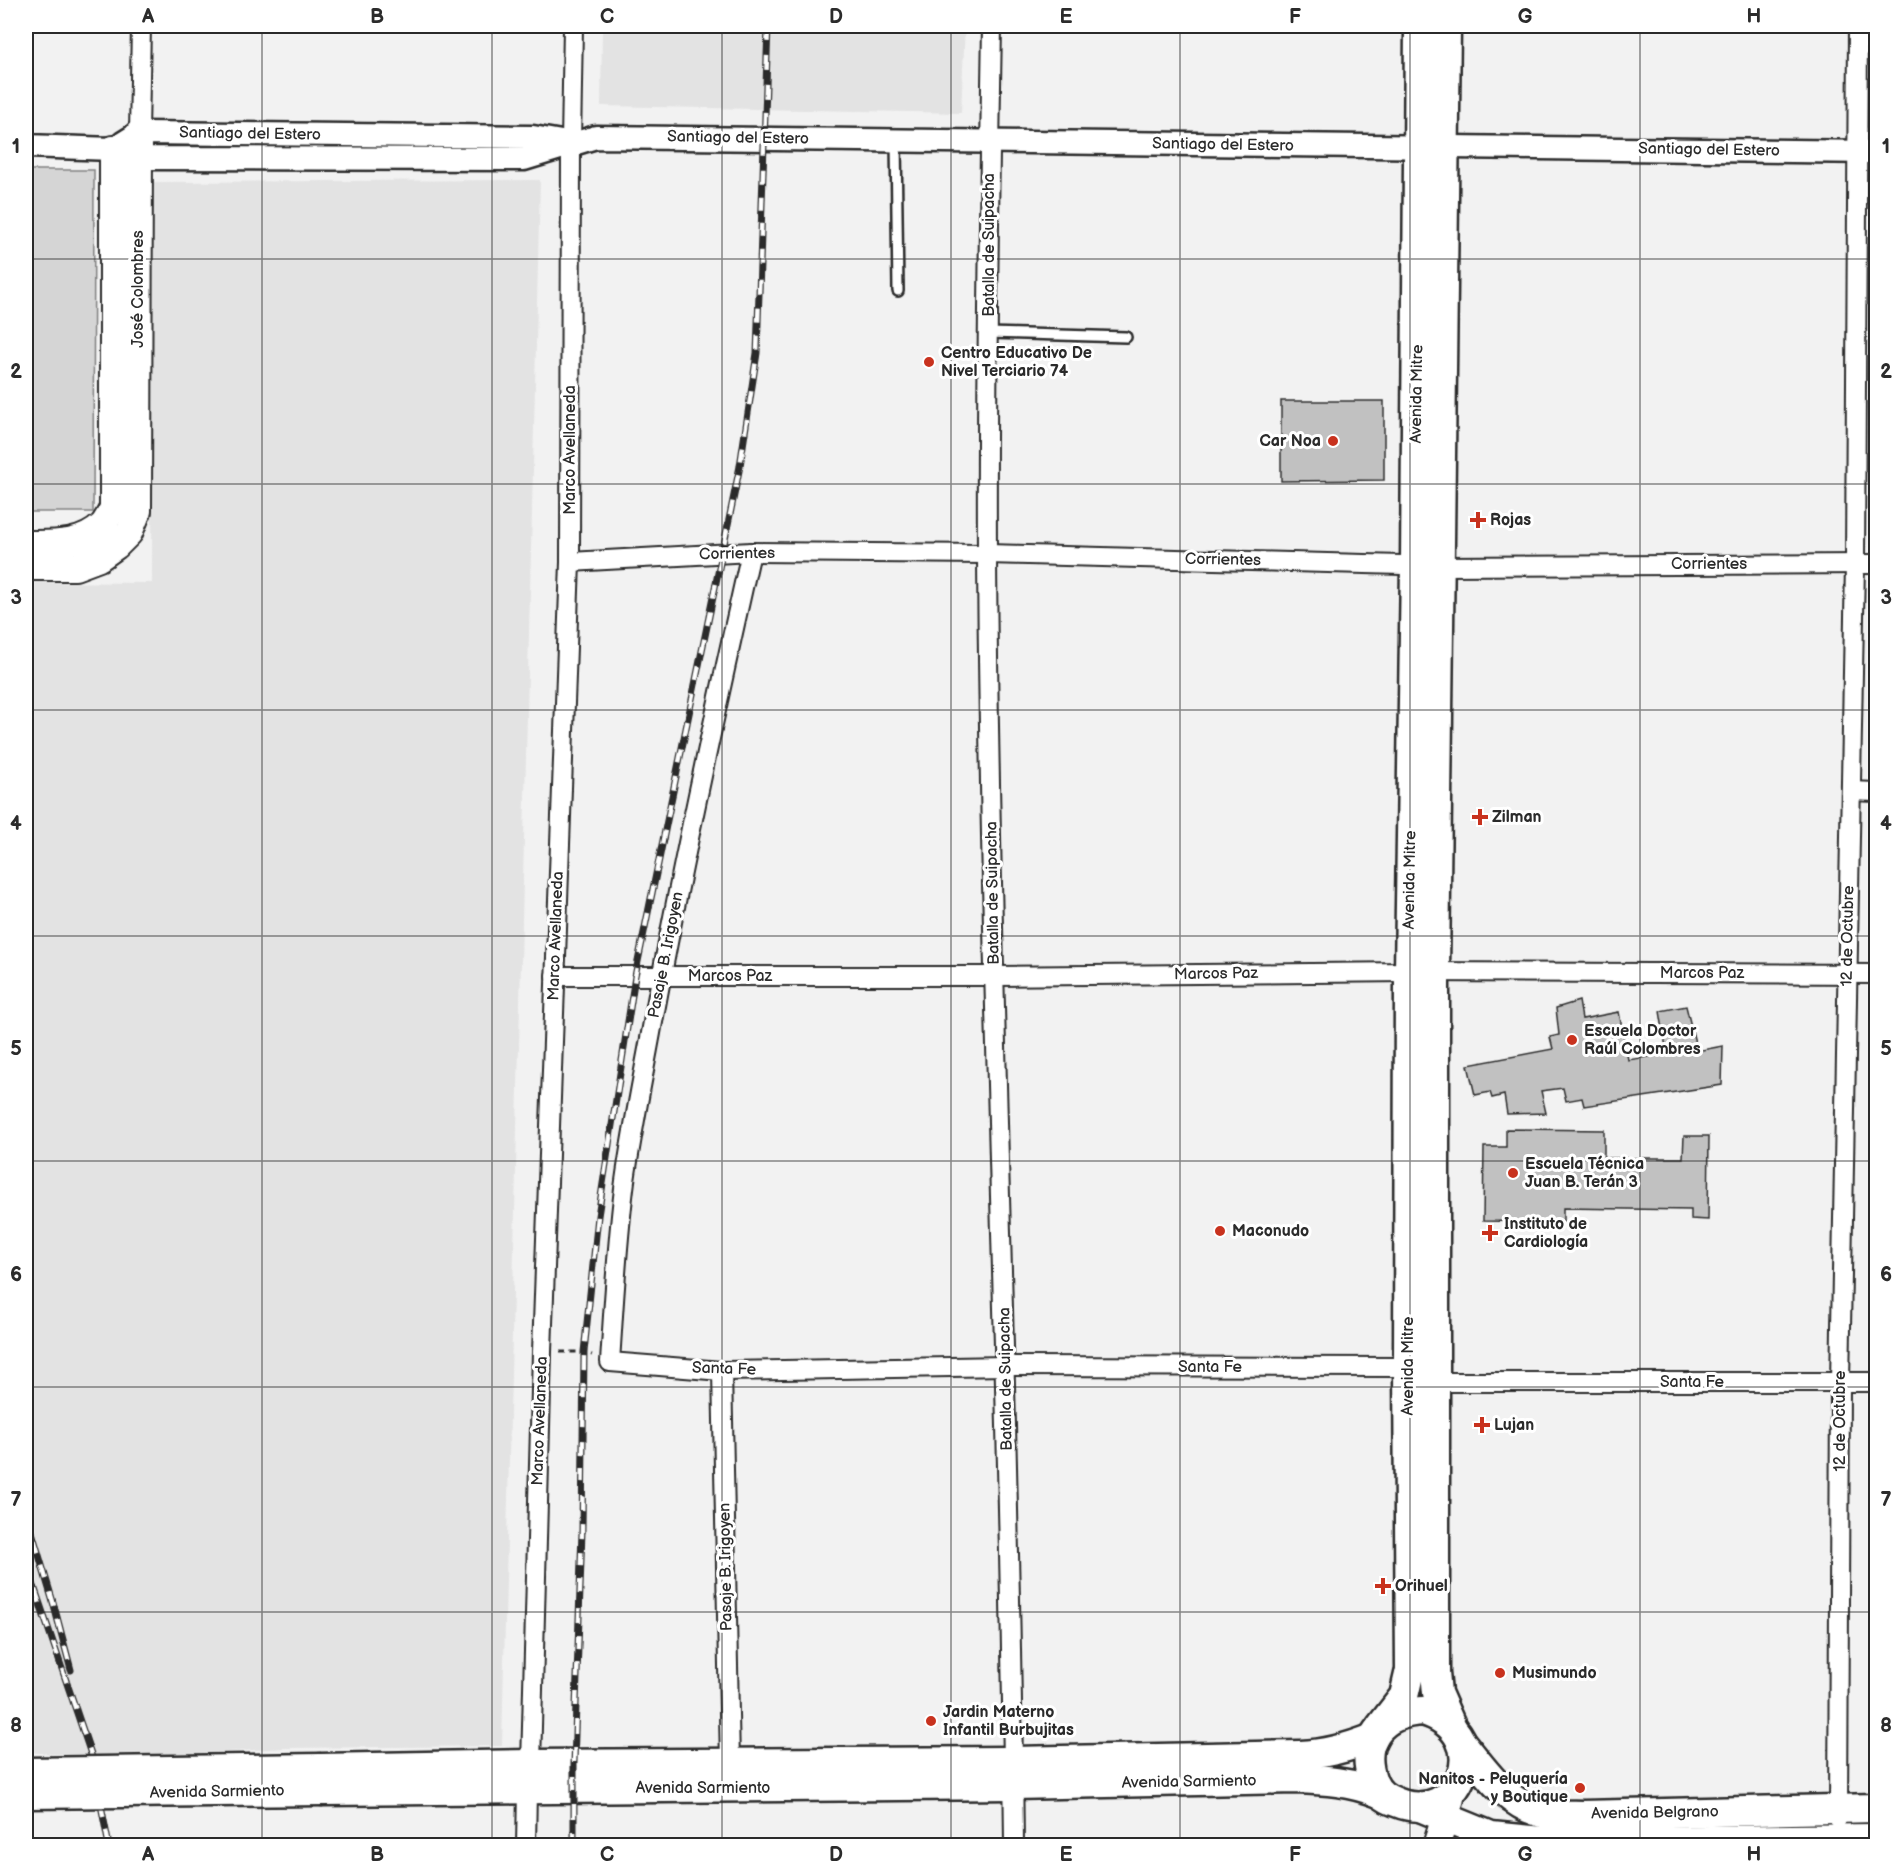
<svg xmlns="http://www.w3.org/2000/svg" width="1902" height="1871" font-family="'Balsamiq Sans',sans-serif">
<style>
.built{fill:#e3e3e3}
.green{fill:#d5d5d5;stroke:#808080;stroke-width:1.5}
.building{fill:#c1c1c1;stroke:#2b2b2b;stroke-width:1.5}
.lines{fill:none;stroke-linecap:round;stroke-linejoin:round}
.service-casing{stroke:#2b2b2b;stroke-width:14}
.minor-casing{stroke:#2b2b2b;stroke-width:22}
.tertiary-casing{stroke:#2b2b2b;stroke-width:27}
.secondary-casing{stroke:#2b2b2b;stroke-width:30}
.primary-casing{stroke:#2b2b2b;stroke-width:33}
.path{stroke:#2b2b2b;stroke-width:3;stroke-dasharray:6 4.5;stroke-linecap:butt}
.service{stroke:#fff;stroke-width:9}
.minor{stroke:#fff;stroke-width:18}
.tertiary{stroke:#fff;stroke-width:22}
.secondary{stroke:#fff;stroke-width:26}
.primary{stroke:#fff;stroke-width:28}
.rail-casing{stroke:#2b2b2b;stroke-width:7}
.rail{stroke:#fff;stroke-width:4.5;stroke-dasharray:14;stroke-linecap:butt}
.primary-bridge-casing{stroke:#2b2b2b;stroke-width:33;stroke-linecap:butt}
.primary-bridge{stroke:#fff;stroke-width:28}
.grid{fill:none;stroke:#2b2b2b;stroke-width:1.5;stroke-opacity:0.55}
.poi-dot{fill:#c8321e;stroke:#fff;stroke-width:2}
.labels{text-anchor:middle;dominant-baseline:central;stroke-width:6;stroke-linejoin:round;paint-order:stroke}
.street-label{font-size:16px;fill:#2b2b2b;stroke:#fff}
.poi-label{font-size:16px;font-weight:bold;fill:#2b2b2b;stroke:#fff;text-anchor:start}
.neatline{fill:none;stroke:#2b2b2b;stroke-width:2}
.grid-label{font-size:20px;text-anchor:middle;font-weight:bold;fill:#2b2b2b}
</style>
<rect width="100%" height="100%" fill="#f2f2f2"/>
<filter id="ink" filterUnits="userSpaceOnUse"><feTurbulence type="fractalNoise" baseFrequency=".0167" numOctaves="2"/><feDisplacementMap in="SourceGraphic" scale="12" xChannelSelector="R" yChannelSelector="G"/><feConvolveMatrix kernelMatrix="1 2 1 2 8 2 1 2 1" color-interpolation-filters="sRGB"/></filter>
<g filter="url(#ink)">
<!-- built -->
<g class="built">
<path d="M 602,26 L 965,26 L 961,113 L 601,106 Z"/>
<path d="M 540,180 L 502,1746 L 285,1748 L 122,1759 L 26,1752 L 26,582 L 152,583 L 153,182 Z"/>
</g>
<!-- green -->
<path class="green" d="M 26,170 L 94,170 L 93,512 L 26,512 Z"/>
<!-- building -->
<g class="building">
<path d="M 1281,401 L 1384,401 L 1384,480 L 1281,481 Z"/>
<path d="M 1579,1001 L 1582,1019 L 1619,1012 L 1628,1060 L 1667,1054 L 1660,1011 L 1686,1006 L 1697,1051 L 1723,1046 L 1722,1085 L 1584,1106 L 1582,1098 L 1566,1101 L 1563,1088 L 1541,1091 L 1546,1113 L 1507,1114 L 1504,1095 L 1492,1098 L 1490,1092 L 1475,1095 L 1468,1065 L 1553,1049 L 1550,1037 L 1559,1035 L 1556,1008 Z"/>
<path d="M 1506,1129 L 1604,1130 L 1604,1158 L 1683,1158 L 1684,1136 L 1709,1136 L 1708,1220 L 1691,1219 L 1691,1210 L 1563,1208 L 1563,1222 L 1483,1221 L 1484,1147 L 1506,1147 Z"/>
</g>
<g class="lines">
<defs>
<g id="service">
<path d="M 896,140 L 898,291"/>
<path d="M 988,333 L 1126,337"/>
</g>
<g id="minor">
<path d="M 992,26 C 989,202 986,379 987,556 C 990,986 1010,1416 1014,1846"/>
<path d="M 139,133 L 141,26"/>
<path d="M 751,552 C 715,712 680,872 651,1033 C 642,1082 632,1131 625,1181 C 617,1241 614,1302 610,1362 L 722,1371 L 1006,1366 L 1408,1367 L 1434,1382 L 1876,1382"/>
<path d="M 570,562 L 751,552 L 987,554 L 1439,566 L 1876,564"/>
<path d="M 1851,791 L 1876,792"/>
<path d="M 555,976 L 995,976 L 1409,972 L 1876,974"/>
<path d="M 722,1371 L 730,1763"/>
<path d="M 1838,1818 L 1840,1383 L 1855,563 L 1858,26"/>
<path d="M 526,1846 L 527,1789 L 531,1764 L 542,1352 L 570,562 L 571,143 L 573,26"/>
</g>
<g id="tertiary">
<path d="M 123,143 L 139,133 L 533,137 L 567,143"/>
<path d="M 26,146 L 113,149 L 138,158 L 524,159 L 596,137 L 1876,152"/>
</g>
<g id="secondary">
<path d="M 26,544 C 52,544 82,546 103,525 C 107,520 110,514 113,508 L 113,149"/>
<path d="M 26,567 L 75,567 L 99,558 L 116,546 L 129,533 L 138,511 L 139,133"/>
<path d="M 1436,1846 L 1451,1798"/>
</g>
<g id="primary">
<path d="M 1446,26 L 1435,972 L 1435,1672 L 1437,1693 L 1451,1725"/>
<path d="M 1423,1711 C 1499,1735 1459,1828 1396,1802 C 1385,1798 1378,1793 1373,1782 C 1358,1741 1381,1713 1423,1711 Z"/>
<path d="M 1380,1727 L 1404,1696 L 1410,1670 L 1408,1367 L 1409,972 L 1415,565 L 1419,26"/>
<path d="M 1462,1743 C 1486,1772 1507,1806 1546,1814 C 1557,1816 1571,1814 1583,1815 L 1876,1808"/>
<path d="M 321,1768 L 531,1764 L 1013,1761 L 1300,1755 C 1326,1754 1348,1748 1373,1738"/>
<path d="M 323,1791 L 1014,1785 L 1295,1779 C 1325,1780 1351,1782 1379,1793"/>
<path d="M 1420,1807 L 1491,1836 L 1553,1842 L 1876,1838"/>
</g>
</defs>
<!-- service casing -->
<use href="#service" class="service-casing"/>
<!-- minor casing -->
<use href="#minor" class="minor-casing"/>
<!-- tertiary casing -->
<use href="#tertiary" class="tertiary-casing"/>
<!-- secondary casing -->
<use href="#secondary" class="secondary-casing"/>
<!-- primary casing -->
<use href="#primary" class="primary-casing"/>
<!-- path -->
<path class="path" d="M 560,1352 L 584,1352 L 592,1355"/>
<!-- service -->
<use href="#service" class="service"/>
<!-- minor -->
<use href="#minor" class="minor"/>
<!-- tertiary -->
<use href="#tertiary" class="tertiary"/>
<!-- secondary -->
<use href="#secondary" class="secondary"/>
<!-- primary -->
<use href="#primary" class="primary"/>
<defs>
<g id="rail">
<path d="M 26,1512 L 53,1602 L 71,1670"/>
<path d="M 26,1563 L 91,1754 L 109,1846"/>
<path d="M 574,1846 L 574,1763 L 582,1531 L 584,1352 L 598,1216 L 635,976 L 740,466 L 757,353 L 768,26"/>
</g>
</defs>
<!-- rail casing -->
<use href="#rail" class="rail-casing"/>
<!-- rail -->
<use href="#rail" class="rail"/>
<defs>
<g id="primary-bridge">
<path d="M 26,1772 L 321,1768"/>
<path d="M 26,1794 L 323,1791"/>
</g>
</defs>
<!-- primary-bridge casing -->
<use href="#primary-bridge" class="primary-bridge-casing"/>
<!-- primary-bridge -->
<use href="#primary-bridge" class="primary-bridge"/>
</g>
</g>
<!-- grid -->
<path class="grid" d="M 262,26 L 262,1846M 492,26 L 492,1846M 722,26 L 722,1846M 951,26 L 951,1846M 1180,26 L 1180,1846M 1410,26 L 1410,1846M 1640,26 L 1640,1846M 26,259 L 1876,259M 26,484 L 1876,484M 26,710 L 1876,710M 26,936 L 1876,936M 26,1161 L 1876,1161M 26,1387 L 1876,1387M 26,1612 L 1876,1612"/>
<!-- markers -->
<g class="poi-dot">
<circle cx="929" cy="362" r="6"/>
<circle cx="1333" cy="441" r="6"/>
<path d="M1475 511h6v6h6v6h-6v6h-6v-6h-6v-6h6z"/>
<path d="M1477 808h6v6h6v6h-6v6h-6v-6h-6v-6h6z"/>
<circle cx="1572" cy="1040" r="6"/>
<circle cx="1513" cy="1173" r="6"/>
<circle cx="1220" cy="1231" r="6"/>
<path d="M1487 1224h6v6h6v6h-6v6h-6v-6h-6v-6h6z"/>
<path d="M1479 1416h6v6h6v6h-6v6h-6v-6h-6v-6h6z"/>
<path d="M1380 1577h6v6h6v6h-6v6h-6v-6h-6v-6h6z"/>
<circle cx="1500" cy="1673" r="6"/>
<circle cx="931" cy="1721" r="6"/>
<circle cx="1580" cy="1788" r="6"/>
</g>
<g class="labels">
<!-- street labels -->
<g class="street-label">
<text transform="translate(250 134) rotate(1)">Santiago del Estero</text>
<text transform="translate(738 138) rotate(1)">Santiago del Estero</text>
<text transform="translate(1223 145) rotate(1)">Santiago del Estero</text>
<text transform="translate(1709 150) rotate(1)">Santiago del Estero</text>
<text transform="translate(989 245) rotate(-90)">Batalla de Suipacha</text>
<text transform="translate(138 289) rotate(-90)">José Colombres</text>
<text transform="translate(1417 394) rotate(-89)">Avenida Mitre</text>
<text transform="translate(570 450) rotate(-90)">Marco Avellaneda</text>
<text transform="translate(737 554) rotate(-1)">Corrientes</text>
<text transform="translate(1223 560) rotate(1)">Corrientes</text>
<text x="1709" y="564">Corrientes</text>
<text transform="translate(1410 880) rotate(-89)">Avenida Mitre</text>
<text transform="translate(993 893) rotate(-91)">Batalla de Suipacha</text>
<text transform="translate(556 936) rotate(-88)">Marco Avellaneda</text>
<text transform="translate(1848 936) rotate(-89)">12 de Octubre</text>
<text transform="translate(666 955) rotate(-79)">Pasaje B. Irigoyen</text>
<text x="1702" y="973">Marcos Paz</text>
<text transform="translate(1216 974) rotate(-1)">Marcos Paz</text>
<text x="730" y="976">Marcos Paz</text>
<text transform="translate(1408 1366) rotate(-90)">Avenida Mitre</text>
<text x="1210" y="1367">Santa Fe</text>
<text transform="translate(724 1369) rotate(2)">Santa Fe</text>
<text transform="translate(1006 1379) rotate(-91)">Batalla de Suipacha</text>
<text x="1692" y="1382">Santa Fe</text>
<text transform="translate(540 1421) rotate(-88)">Marco Avellaneda</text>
<text transform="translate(1840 1421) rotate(-90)">12 de Octubre</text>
<text transform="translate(726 1567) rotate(-91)">Pasaje B. Irigoyen</text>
<text transform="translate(1189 1782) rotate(-1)">Avenida Sarmiento</text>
<text x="703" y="1788">Avenida Sarmiento</text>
<text transform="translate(217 1792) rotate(-1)">Avenida Sarmiento</text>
<text transform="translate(1655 1813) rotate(-1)">Avenida Belgrano</text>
</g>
<!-- poi labels -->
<g class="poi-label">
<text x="941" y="353">Centro Educativo De<tspan x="941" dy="18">Nivel Terciario 74</tspan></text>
<text x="1321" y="441" text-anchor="end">Car Noa</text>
<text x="1490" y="520">Rojas</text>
<text x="1492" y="817">Zilman</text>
<text x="1584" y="1031">Escuela Doctor<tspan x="1584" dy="18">Raúl Colombres</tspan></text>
<text x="1525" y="1164">Escuela Técnica<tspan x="1525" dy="18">Juan B. Terán 3</tspan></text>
<text x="1504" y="1224">Instituto de<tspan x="1504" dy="18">Cardiología</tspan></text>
<text x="1232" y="1231">Maconudo</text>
<text x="1494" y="1425">Lujan</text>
<text x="1395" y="1586">Orihuel</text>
<text x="1512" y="1673">Musimundo</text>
<text x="943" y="1712">Jardin Materno<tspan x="943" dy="18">Infantil Burbujitas</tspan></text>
<text x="1568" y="1779" text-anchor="end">Nanitos - Peluquería<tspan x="1568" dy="18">y Boutique</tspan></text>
</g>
</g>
<!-- margin -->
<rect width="1902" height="1871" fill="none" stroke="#fff" stroke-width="66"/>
<rect x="33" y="33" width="1836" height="1805" class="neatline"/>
<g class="grid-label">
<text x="148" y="23">A</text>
<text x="377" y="23">B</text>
<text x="607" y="23">C</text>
<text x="836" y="23">D</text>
<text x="1066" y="23">E</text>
<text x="1295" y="23">F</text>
<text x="1525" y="23">G</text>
<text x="1754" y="23">H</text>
<text x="16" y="153">1</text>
<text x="1886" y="153">1</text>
<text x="16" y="378">2</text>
<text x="1886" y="378">2</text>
<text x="16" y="604">3</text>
<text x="1886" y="604">3</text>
<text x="16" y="830">4</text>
<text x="1886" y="830">4</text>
<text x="16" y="1055">5</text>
<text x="1886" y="1055">5</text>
<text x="16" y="1281">6</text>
<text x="1886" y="1281">6</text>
<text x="16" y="1506">7</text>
<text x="1886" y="1506">7</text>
<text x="16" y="1732">8</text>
<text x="1886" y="1732">8</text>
<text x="148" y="1861">A</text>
<text x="377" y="1861">B</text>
<text x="607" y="1861">C</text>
<text x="836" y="1861">D</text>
<text x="1066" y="1861">E</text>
<text x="1295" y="1861">F</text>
<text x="1525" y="1861">G</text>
<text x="1754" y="1861">H</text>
</g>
</svg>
